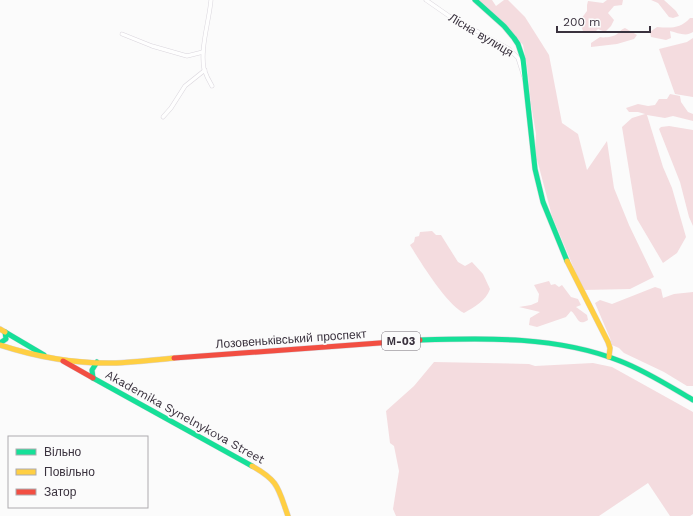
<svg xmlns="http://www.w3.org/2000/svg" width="693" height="516" font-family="'Work Sans',sans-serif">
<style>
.green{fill:#f4dcdf}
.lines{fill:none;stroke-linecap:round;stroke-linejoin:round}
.street-casing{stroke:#dad6dd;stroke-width:4.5}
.fast-casing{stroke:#dad6dd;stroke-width:6}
.slow-casing{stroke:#dad6dd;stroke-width:6}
.jam-casing{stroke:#dad6dd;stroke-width:6}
.street{stroke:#fefefe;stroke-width:3.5}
.fast{stroke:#16e098;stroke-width:5}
.slow{stroke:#ffcf43;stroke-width:5}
.jam{stroke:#f24e42;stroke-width:5}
.labels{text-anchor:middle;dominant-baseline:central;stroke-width:3.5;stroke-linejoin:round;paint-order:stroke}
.shield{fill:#fbfbfb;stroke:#746e77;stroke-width:1}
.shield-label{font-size:11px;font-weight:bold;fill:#3a323e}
.street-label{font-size:12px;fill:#3a323e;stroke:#fbfbfb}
</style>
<rect width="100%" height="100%" fill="#fbfbfb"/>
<!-- green -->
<g class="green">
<path d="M 479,0 L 492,0 L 496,6 L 504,0 L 508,0 L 525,17 L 549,55 L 562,123 L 578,134 L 587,170 L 607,141 L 614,188 L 629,225 L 654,277 L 630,289 L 583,290 L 552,216 L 535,152 L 536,134 L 531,104 L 527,66 L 523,45 L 507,26 Z"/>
<path d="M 607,0 L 623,0 L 622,5 L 614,6 L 608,13 L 614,20 L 611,26 L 605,32 L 598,29 L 594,33 L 583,31 C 579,21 581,19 587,11 L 587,5 L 588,1 L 603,3 Z"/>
<path d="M 651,0 L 664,0 L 676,11 L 679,16 L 673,18 L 669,17 L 658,3 Z"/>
<path d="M 690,18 L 693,18 L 693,32 C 686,37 678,33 670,31 L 671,38 L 666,40 L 651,37 L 650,32 L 657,27 C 671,28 680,29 690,18 Z"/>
<path d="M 625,28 L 637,35 L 634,39 L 617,44 L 591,47 L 591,43 L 600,37 C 603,38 614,37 617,34 C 620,32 620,30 625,28 Z"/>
<path d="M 693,38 L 693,97 L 675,94 L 659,49 L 687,42 Z"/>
<path d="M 670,94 L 680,96 L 681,102 L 688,112 L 693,114 L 693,121 L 673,116 L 665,118 L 647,115 L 663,167 L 672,188 L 686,237 L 677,253 L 663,263 L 637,219 L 622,127 L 632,118 L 645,114 L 638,112 L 629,112 L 626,108 L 638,104 L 648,106 L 655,105 L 659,99 L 667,99 Z"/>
<path d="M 669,126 L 693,130 L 693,226 L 689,217 L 680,182 L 659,129 L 661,127 Z"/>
<path d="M 432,231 L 436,235 L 441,235 L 458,262 L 465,266 L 472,262 L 483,274 L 490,289 C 486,301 474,307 464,313 C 447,305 421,263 410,245 L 414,242 L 415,237 L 419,236 L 420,232 Z"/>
<path d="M 549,281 L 551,285 L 555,284 L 559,287 L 562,285 L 571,297 L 578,299 L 581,305 L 576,307 L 587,315 L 588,320 C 577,327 578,316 571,311 L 566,317 L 537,327 L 529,325 L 530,318 L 540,312 L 519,307 L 531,305 L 538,302 L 539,294 L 534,285 Z"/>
<path d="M 655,287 L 661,289 L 663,298 L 674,294 L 693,292 L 693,386 L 687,386 L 664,372 L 624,353 L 619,348 L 612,345 L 610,338 L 595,303 L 600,300 L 612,304 Z"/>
<path d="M 434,362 L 529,364 L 535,366 L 593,363 L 612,367 L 693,412 L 693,514 L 690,516 L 670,516 L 648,483 L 599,516 L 396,516 L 393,509 L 399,471 L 394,446 L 390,443 L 386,411 L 414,386 Z"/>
</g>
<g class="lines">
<defs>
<g id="street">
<path d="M 211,0 C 209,22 200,48 204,69 C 206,75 209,81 212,86"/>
<path d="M 426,0 L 449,16 L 509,49 L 518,58 L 524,77"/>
<path d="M 122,34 L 152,46 L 187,56 L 203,52"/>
<path d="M 163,117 L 171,108 L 185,86 L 205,70"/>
</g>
<g id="fast">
<path d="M 475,0 L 504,26 L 514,38 L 518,44 L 523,59 L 535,169 L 543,202 L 567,261"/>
<path d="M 5,332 L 44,355"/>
<path d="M 420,340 C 487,338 557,336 620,361 C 646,371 669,386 693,400"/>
<path d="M 0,343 L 6,339 L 5,332"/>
<path d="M 93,378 L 252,466"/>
<path d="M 93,378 L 92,370 L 97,362"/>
</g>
<g id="slow">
<path d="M 567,261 L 608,342 L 610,348 L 609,357"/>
<path d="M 0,329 L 5,332"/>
<path d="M 0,345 C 37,357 76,364 116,363 C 135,362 155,360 174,358"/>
<path d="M 252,466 C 279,481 278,488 288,516"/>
</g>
<g id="jam">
<path d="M 174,358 L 420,340"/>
<path d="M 63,361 L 93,378"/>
</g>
</defs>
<!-- street casing -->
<use href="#street" class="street-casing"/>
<!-- fast casing -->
<use href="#fast" class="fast-casing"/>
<!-- slow casing -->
<use href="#slow" class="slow-casing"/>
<!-- jam casing -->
<use href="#jam" class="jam-casing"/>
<!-- street -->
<use href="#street" class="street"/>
<!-- fast -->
<use href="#fast" class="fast"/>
<!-- slow -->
<use href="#slow" class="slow"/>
<!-- jam -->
<use href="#jam" class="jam"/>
</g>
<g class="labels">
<!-- shield labels -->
<rect class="shield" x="382" y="332" width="38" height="18" rx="3"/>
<g class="shield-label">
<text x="401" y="341">М-03</text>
</g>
<!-- street labels -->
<g class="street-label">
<text transform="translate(481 35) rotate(31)">Лісна вулиця</text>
<text transform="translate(291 339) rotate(-4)">Лозовеньківський проспект</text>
<text transform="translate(185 417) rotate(29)">Akademika Synelnykova Street</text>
</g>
</g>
<!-- legend -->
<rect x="8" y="436" width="140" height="72" fill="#fbfbfb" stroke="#aeabaf"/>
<rect x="16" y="449" width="20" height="6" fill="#16e098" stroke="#aeabaf"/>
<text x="44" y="456" font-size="12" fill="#3a323e">Вільно</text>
<rect x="16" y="469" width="20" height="6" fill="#ffcf43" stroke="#aeabaf"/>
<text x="44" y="476" font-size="12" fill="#3a323e">Повільно</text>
<rect x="16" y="489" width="20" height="6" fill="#f24e42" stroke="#aeabaf"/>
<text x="44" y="496" font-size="12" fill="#3a323e">Затор</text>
<!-- scale -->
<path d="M557 26v6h93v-6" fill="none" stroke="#3a323e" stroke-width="2"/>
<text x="563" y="26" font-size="12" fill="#3a323e" stroke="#fbfbfb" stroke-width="3" paint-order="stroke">200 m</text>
</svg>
